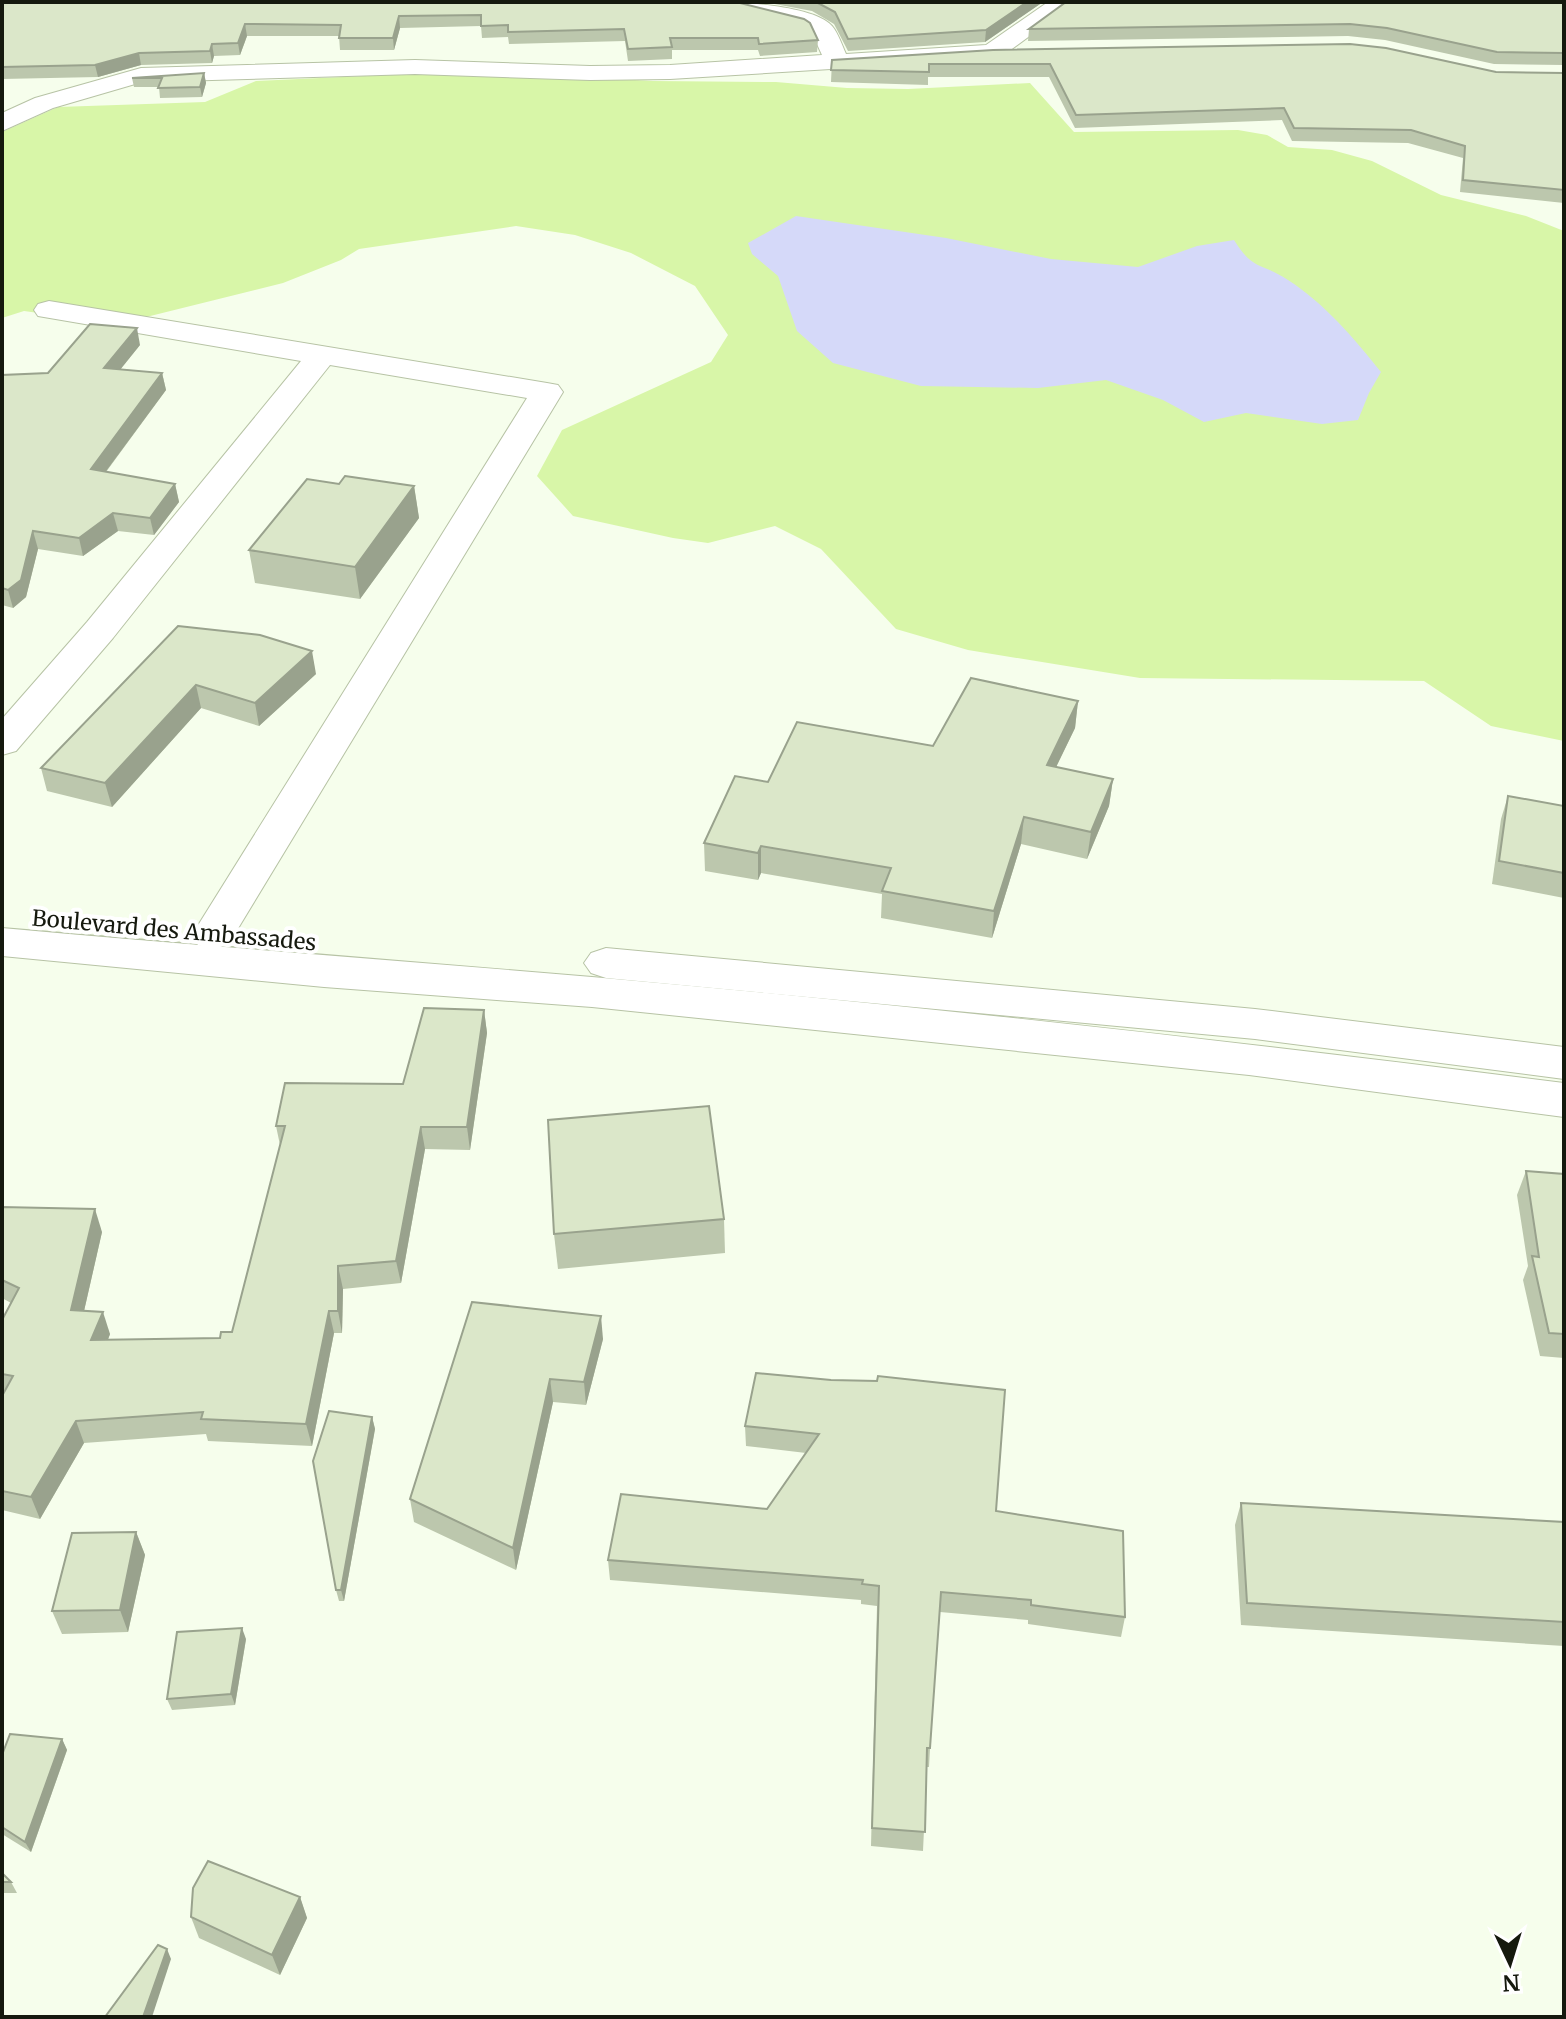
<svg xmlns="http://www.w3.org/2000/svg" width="1566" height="2019" font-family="Merriweather,serif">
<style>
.green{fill:#d8f6a8}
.water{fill:#d5d9f9}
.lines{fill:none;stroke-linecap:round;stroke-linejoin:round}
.street-casing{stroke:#b7c3a5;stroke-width:2}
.secondary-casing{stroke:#b7c3a5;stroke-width:2}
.street{fill:#fff;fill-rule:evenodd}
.secondary{fill:#fff;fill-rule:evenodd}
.wall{fill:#bcc7ad}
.shaded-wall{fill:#99a28d}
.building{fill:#dbe7c9;stroke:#99a28d;stroke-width:2}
.labels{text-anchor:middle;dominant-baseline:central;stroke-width:8;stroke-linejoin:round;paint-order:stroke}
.street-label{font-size:22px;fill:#15190e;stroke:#fff}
</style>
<rect width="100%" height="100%" fill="#f6feec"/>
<!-- green -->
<path class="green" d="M 471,71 L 653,81 L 776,82 L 847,88 L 908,89 L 1030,83 L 1074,132 L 1238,130 L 1267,135 L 1288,147 L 1332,150 L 1372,161 L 1441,195 L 1526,216 L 1564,231 L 1564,741 L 1491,726 L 1424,681 L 1140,678 L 968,650 L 896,629 L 821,549 L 775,526 L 708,543 L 673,538 L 573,516 L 537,476 L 562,430 L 711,362 L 728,335 L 695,286 L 631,253 L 575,235 L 516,226 L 359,249 L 341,260 L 283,283 L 118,324 L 24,311 L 2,318 L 2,132 L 58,107 L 205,102 L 256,81 Z"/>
<!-- water -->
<path class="water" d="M 796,216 L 946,238 L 1051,259 L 1138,267 L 1197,246 L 1234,240 C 1254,272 1261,262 1288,280 C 1325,304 1354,338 1381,372 L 1369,393 L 1358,420 L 1322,424 L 1246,413 L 1204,422 L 1163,400 L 1106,380 L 1038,388 L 921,386 L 833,363 L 797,331 L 778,276 L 752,254 L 748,243 Z"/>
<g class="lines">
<defs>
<g id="street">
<path d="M 717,2 C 742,2 815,6 832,26 C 838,33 842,45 846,54 L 986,45 L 1048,2 L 1076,2 L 1001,57 L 992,59 L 670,79 L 590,80 L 415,74 L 142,82 L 53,108 L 2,131 L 2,113 L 35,98 L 141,68 L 415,60 L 590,66 L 670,65 L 822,55 L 812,33 L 805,28 L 721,7 Z"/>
<path d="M 49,301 L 547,383 L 558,385 L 563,392 L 228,945 L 213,949 L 198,945 L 192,935 L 527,398 L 330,365 L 113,638 L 16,751 L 2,755 L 2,719 L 87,622 L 301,361 L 38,316 L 34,310 L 38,304 Z"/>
</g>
<g id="secondary">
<path d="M 2,928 C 198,946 395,960 592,977 C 916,1005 1241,1042 1564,1083 L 1564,1117 L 1249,1075 L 592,1007 L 324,987 L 2,956 Z"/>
<path d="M 606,948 L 1255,1009 L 1564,1047 L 1564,1079 L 1255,1039 L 606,978 L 591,973 L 584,963 L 591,953 Z"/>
</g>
</defs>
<!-- street casing -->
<use href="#street" class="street-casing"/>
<!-- secondary casing -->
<use href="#secondary" class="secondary-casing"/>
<!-- street -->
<use href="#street" class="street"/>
<!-- secondary -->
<use href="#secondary" class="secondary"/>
</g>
<!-- wall -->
<g class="wall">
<path d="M 2,2 L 736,2 L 818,40 L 817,52 L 760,56 L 758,50 L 672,50 L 672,59 L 628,61 L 625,41 L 509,44 L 508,37 L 482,38 L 481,26 L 400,28 L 394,50 L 340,50 L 339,36 L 247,36 L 240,55 L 214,56 L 212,63 L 141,65 L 98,77 L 2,79 Z"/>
<path d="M 764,2 L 1043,2 L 985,42 L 848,51 L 834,24 L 812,11 Z"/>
<path d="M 1564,2 L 1564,65 L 1494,64 L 1385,40 L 1348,36 L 1028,41 L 1029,29 Z"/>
<path d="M 832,60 L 1564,73 L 1564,203 L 1460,192 L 1463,158 L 1408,143 L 1292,141 L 1282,120 L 1075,128 L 1049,77 L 928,77 L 928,85 L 831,82 Z"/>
<path d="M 204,73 L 206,83 L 202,97 L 160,98 L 159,87 L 134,87 L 132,78 Z"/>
<path d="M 140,345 L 120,369 L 162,373 L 166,390 L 106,472 L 175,484 L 179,502 L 154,535 L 118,531 L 83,556 L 38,549 L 26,597 L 13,608 L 2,605 L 2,375 L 48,373 Z"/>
<path d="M 339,484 L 414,486 L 419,518 L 360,599 L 255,583 L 249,550 Z"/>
<path d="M 178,626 L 316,674 L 259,726 L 201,708 L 112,807 L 47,791 L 41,768 Z"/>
<path d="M 1078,701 L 1075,728 L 1056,767 L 1113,779 L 1109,806 L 1087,859 L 1021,844 L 992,938 L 881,918 L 882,894 L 761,873 L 758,880 L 705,871 L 704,843 L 768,782 L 933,746 Z"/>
<path d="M 1508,796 L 1564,806 L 1564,898 L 1492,884 L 1501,819 Z"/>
<path d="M 484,1010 L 487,1033 L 470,1150 L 425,1149 L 401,1283 L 343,1289 L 342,1333 L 334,1333 L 312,1446 L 208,1441 L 206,1434 L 84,1443 L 40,1519 L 2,1510 L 2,1320 L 11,1303 L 2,1298 L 2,1207 L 102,1232 L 84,1311 L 110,1334 L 108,1340 L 220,1338 L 232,1332 L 280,1145 L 276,1126 L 403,1084 Z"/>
<path d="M 1526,1171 L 1564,1174 L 1564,1358 L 1540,1356 L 1523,1280 L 1528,1266 L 1517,1195 Z"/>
<path d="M 724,1219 L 725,1253 L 558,1269 L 554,1234 Z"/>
<path d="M 472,1302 L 603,1339 L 586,1405 L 553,1402 L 516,1570 L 414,1522 L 410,1499 Z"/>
<path d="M 756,1373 L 996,1511 L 1125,1617 L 1121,1637 L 1028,1624 L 1028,1620 L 940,1612 L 930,1748 L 929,1767 L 927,1767 L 923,1851 L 871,1846 L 877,1606 L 861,1604 L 861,1600 L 610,1580 L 608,1560 L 767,1509 L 806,1453 L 746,1446 L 745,1426 Z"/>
<path d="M 372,1417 L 375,1429 L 344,1601 L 339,1601 L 336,1590 Z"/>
<path d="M 1241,1503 L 1564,1522 L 1564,1646 L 1241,1625 L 1235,1525 Z"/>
<path d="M 136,1532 L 145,1555 L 128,1632 L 62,1634 L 52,1611 Z"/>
<path d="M 246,1639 L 235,1705 L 172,1710 L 167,1699 Z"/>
<path d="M 62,1739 L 67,1750 L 31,1852 L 2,1834 L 2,1755 Z"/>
<path d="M 2,1873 L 11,1882 L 17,1893 L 2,1893 Z"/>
<path d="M 300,1897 L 307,1918 L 280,1975 L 199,1938 L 191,1917 Z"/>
</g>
<!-- shaded-wall -->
<g class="shaded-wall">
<path d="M 1027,2 L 1043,2 L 985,42 L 986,30 Z"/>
<path d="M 399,16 L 400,28 L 394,50 L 393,38 Z"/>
<path d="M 245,24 L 247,36 L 240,55 L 238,43 Z"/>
<path d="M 212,44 L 214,56 L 212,63 L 210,51 Z"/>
<path d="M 139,53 L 141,65 L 98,77 L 95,65 Z"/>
<path d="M 204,73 L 206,83 L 202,97 L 200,87 Z"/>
<path d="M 137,328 L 140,345 L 108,385 L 104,368 Z"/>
<path d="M 162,373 L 166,390 L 95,486 L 91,469 Z"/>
<path d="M 175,484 L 179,502 L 154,535 L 150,518 Z"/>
<path d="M 414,486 L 419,518 L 360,599 L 355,567 Z"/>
<path d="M 113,513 L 118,531 L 83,556 L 79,538 Z"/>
<path d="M 33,531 L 38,549 L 26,597 L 13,608 L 8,590 Z"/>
<path d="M 312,651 L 316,674 L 259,726 L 255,703 Z"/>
<path d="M 196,685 L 201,708 L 112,807 L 105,783 Z"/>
<path d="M 1078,701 L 1075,728 L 1044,792 L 1047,765 Z"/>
<path d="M 1113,779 L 1109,806 L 1087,859 L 1091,832 Z"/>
<path d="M 1024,817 L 1021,844 L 992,938 L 994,911 Z"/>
<path d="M 761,846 L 761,873 L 758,880 L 758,853 Z"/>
<path d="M 484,1010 L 487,1033 L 470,1150 L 467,1127 Z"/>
<path d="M 421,1127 L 425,1149 L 401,1283 L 396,1261 Z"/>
<path d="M 95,1209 L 102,1232 L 79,1333 L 71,1310 Z"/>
<path d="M 338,1266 L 343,1289 L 342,1333 L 338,1311 Z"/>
<path d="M 329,1311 L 334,1333 L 312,1446 L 306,1424 Z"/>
<path d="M 103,1312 L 110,1334 L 99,1362 L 91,1340 Z"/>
<path d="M 601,1316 L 603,1339 L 586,1405 L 584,1382 Z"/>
<path d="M 550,1379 L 553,1402 L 516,1570 L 513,1548 Z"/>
<path d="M 372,1417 L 375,1429 L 344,1601 L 341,1590 Z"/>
<path d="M 76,1421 L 84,1443 L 40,1519 L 31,1497 Z"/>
<path d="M 136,1532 L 145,1555 L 128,1632 L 120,1610 Z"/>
<path d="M 242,1628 L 246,1639 L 235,1705 L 231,1694 Z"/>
<path d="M 62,1739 L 67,1750 L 31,1852 L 25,1842 Z"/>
<path d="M 300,1897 L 307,1918 L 280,1975 L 272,1955 Z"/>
<path d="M 167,1949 L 171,1959 L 152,2017 L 143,2017 Z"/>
</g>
<!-- building -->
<g class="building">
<path d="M 2,2 L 736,2 L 804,19 L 810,23 L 818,40 L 759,44 L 758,38 L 670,38 L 672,47 L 628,49 L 624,29 L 508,32 L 508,25 L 481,26 L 481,15 L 399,16 L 393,38 L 339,38 L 341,25 L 245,24 L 238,43 L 212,44 L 210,51 L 139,53 L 95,65 L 2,67 Z"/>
<path d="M 816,2 L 1027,2 L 986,30 L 848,39 L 835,12 Z"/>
<path d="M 1066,2 L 1564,2 L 1564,53 L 1497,52 L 1387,28 L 1350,24 L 1029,29 Z"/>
<path d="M 1350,44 L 1386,48 L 1496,72 L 1564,73 L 1564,190 L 1463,180 L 1465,146 L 1411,130 L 1294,128 L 1284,108 L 1076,115 L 1050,64 L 929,64 L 929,72 L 831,70 L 832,60 L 993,50 Z"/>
<path d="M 204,73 L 200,87 L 158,88 L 162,78 L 132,78 Z"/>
<path d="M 90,324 L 137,328 L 104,368 L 162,373 L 91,469 L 175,484 L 150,518 L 113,513 L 79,538 L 33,531 L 21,580 L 8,590 L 2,588 L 2,375 L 48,373 Z"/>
<path d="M 345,476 L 414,486 L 355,567 L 249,550 L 307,479 L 339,484 Z"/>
<path d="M 178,626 L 260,635 L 312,651 L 255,703 L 196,685 L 105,783 L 41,768 Z"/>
<path d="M 971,678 L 1078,701 L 1047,765 L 1113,779 L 1091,832 L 1024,817 L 994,911 L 882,891 L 891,868 L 761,846 L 758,853 L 704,843 L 735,776 L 768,782 L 797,722 L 933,746 Z"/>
<path d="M 1508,796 L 1564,806 L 1564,873 L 1499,861 Z"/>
<path d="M 424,1008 L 484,1010 L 467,1127 L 421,1127 L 396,1261 L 338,1266 L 338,1311 L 329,1311 L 306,1424 L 201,1419 L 203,1412 L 76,1421 L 31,1497 L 2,1491 L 2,1396 L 13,1376 L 2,1374 L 2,1320 L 19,1288 L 2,1280 L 2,1207 L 95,1209 L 71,1310 L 103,1312 L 91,1340 L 220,1338 L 221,1332 L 232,1332 L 285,1126 L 276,1126 L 285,1083 L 403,1084 Z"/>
<path d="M 709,1106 L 724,1219 L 554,1234 L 548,1120 Z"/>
<path d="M 1526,1171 L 1564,1174 L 1564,1334 L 1549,1333 L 1532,1256 L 1539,1257 Z"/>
<path d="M 472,1302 L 601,1316 L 584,1382 L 550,1379 L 513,1548 L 410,1499 Z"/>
<path d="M 756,1373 L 831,1380 L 877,1381 L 878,1376 L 1005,1390 L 996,1511 L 1123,1531 L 1125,1617 L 1031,1605 L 1031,1600 L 941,1592 L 930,1748 L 927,1748 L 925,1832 L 872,1828 L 879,1586 L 862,1584 L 863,1580 L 608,1560 L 621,1494 L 767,1509 L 819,1434 L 745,1426 Z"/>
<path d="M 329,1411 L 372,1417 L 341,1590 L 336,1590 L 313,1461 Z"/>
<path d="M 1241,1503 L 1564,1522 L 1564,1622 L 1247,1603 Z"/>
<path d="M 136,1532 L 120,1610 L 52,1611 L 72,1533 Z"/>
<path d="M 242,1628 L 231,1694 L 167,1699 L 177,1632 Z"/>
<path d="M 10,1734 L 62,1739 L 25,1842 L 2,1827 L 2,1755 Z"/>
<path d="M 208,1861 L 300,1897 L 272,1955 L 191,1917 L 193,1888 Z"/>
<path d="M 2,1873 L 11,1882 L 2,1882 Z"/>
<path d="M 158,1945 L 167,1949 L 143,2017 L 105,2017 Z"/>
</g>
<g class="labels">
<!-- street labels -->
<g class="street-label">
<text transform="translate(174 930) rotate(5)">Boulevard des Ambassades</text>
</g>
</g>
<!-- border -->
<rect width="1566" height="2019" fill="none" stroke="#15190e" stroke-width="8"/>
<!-- north arrow -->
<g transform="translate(1510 1963) rotate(176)" stroke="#ffffff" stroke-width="6" paint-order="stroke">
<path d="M0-6L14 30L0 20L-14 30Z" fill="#15190e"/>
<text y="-12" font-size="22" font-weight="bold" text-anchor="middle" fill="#15190e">N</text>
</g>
</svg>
